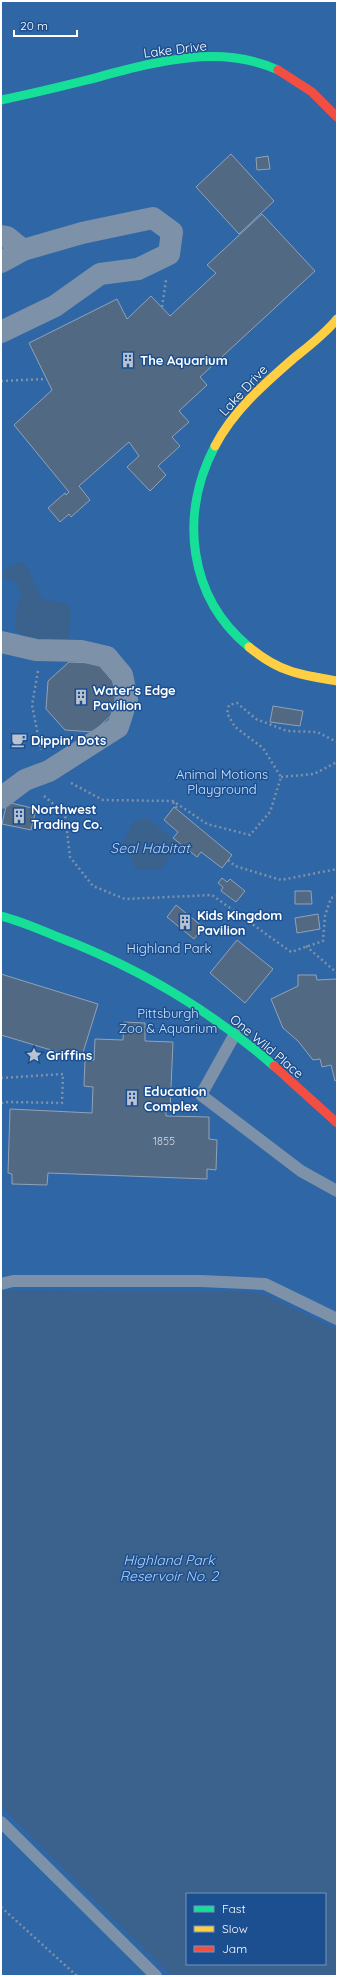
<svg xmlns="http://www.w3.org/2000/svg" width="338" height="1977" font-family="Quicksand,sans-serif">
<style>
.green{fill:#2f66a5;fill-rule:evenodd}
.water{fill:#3b618d;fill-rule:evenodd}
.building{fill:#526984;stroke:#92a2b6}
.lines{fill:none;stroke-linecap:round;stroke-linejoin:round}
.path{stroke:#7d92a8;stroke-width:2.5;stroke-dasharray:2 3;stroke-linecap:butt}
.lane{stroke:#7d92a8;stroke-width:12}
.street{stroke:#7d92a8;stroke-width:22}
.fast{stroke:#16e098;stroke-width:9}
.slow{stroke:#ffcf43;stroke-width:9}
.jam{stroke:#f24e42;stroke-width:9}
.labels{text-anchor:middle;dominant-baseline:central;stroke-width:3;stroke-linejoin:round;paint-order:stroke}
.number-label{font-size:11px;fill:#d4dae0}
.street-label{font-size:13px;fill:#fff;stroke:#1b4f8f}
.poi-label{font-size:13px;font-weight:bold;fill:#fff;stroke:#1b4f8f;text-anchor:start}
.park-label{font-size:13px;fill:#cfe3fa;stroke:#1b4f8f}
.water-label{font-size:14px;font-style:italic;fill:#b5d3f5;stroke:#1b4f8f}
</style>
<rect width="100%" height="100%" fill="#365274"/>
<!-- green -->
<path class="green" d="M 1,1 L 337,1 L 337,1976 L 1,1976 ZM 187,1894 L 325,1894 L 325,1964 L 187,1964 Z"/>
<!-- water -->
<g class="water">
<path d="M 22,561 L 27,567 L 42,599 L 67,604 L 71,611 L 69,638 C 51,642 29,645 15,629 L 17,606 L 21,594 L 15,582 L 2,577 L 4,570 Z"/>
<path d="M 147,818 L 185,849 L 174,852 L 160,870 L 136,869 L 123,842 L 134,821 Z"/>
<path d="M 1,1291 L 241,1292 L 263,1294 L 337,1330 L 337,1976 L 172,1976 L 1,1806 ZM 187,1894 L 325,1894 L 325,1964 L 187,1964 Z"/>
</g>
<!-- building -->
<g class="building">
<path d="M 231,154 L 274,201 L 239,234 L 196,187 Z"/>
<path d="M 268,156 L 270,169 L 257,170 L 256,158 Z"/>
<path d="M 262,214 L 315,271 L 200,377 L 207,385 L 179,411 L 189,422 L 172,437 L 180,446 L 158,466 L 166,475 L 150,491 L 127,467 L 139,456 L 129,442 L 79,486 L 90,500 L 71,517 L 69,514 L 60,522 L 48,508 L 65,493 L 66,495 L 69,492 L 14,425 L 52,390 L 29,343 L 117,299 L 127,319 L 151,296 L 170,316 L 216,273 L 207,265 Z"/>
<path d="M 69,662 L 97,663 L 116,685 L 114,713 L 93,732 L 65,730 L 46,709 L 48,681 Z"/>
<path d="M 273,706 L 303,711 L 300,726 L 270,722 Z"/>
<path d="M 20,734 L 24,744 L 17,747 L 13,736 Z"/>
<path d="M 7,802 L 36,809 L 31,830 L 2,824 Z"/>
<path d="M 174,807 L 232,855 L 222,868 L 201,852 L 197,857 L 173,838 L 178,832 L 164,820 Z"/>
<path d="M 222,878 L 227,882 L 230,879 L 245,891 L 236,902 L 221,891 L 223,887 L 218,883 Z"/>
<path d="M 295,891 L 311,891 L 312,904 L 295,904 Z"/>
<path d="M 176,905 L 203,927 L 194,939 L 167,917 Z"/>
<path d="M 318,914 L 320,929 L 297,933 L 295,918 Z"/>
<path d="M 237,940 L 273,969 L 245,1003 L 210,973 Z"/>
<path d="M 1,974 L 98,1004 L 81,1059 L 1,1035 Z"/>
<path d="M 298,975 L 316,975 L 317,980 L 337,979 L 337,1080 L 335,1081 L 331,1065 L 322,1067 L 320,1059 L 313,1060 L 298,1041 L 283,1028 L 271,999 L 298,986 Z"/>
<path d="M 124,1022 L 145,1023 L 145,1041 L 173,1042 L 170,1110 L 166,1109 L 166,1116 L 209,1117 L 209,1139 L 217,1140 L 216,1170 L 207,1169 L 207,1179 L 48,1173 L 47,1185 L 12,1184 L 12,1174 L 8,1173 L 10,1109 L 92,1113 L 93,1087 L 84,1086 L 85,1060 L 94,1060 L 95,1039 L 123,1040 Z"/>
</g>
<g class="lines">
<!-- path -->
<g class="path">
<path d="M 162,307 L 166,280"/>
<path d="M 1,381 L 46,379"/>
<path d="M 38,671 L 32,705 L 41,750"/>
<path d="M 281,777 L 314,774 L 337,762"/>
<path d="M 71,783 L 103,800 L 173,801 L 207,824 L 250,835 L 270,812 L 281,777 L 263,748 L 235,727 L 227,713 L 229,705 L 237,703 L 256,719 L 287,731 L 317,732 L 337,742"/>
<path d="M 44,796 L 65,814 L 70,857 L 93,886 L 125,899 L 212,895 L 291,952 L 323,941 L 325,916 L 331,898 L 337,896"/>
<path d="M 173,802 L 178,810"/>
<path d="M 228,860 L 235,866 L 281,880 L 337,869"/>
<path d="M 306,946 L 337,973"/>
<path d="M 1,1078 L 63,1074 L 62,1103 L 8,1102 L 1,1103"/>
<path d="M 1,1907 L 77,1976"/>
</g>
<!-- lane -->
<g class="lane">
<path d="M 235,1034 L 201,1095 L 301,1171 L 337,1191"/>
<path d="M 1,1284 L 13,1281 L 201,1281 L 265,1284 L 337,1319"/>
<path d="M 1,1822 L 156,1976"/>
</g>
<!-- street -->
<g class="street">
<path d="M 1,236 L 7,237 L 23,250"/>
<path d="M 1,262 L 23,250 L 82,233 L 153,218 L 172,232 L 169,254 L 138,269 L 100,274 L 55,306 L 1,332"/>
<path d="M 1,642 L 36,650 L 81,651 L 107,657 L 122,675 L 127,699 L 118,727 L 49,771 L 25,780 L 1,798"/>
</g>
<!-- fast -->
<g class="fast">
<path d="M 1,100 C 30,94 59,87 87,80 C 148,64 217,42 278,70"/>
<path d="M 215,446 C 179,514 188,597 249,647"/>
<path d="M 1,916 C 21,921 39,929 58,937 C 137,967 210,1010 274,1066"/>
</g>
<!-- slow -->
<g class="slow">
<path d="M 215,446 C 233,411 264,384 294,358 C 309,346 325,334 337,319"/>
<path d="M 249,647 C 279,672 300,675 337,681"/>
</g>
<!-- jam -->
<g class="jam">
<path d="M 278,70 L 312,92 L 337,117"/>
<path d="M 274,1066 L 337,1123"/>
</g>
</g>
<!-- icons -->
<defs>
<symbol id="building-bare" viewBox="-9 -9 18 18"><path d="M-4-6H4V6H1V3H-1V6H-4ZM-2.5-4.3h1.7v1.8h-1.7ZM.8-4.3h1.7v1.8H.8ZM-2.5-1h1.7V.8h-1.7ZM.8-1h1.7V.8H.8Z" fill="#b9c2ce" stroke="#1b4f8f" stroke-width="2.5" paint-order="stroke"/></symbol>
<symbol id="cafe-bare" viewBox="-9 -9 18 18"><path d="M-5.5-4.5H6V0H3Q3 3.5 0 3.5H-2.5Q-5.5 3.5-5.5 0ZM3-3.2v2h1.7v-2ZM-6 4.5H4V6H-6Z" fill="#b9c2ce" stroke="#1b4f8f" stroke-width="2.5" paint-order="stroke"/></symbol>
<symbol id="sight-bare" viewBox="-9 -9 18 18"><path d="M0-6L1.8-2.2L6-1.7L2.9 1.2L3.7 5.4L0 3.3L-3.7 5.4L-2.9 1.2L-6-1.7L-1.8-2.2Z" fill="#b9c2ce" stroke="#1b4f8f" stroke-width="2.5" paint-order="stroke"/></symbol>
</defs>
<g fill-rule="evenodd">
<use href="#building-bare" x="117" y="349" width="22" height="22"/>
<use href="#building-bare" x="70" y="686" width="22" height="22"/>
<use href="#cafe-bare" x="8" y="729" width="22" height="22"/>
<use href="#building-bare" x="8" y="805" width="22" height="22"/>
<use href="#building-bare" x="174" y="911" width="22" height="22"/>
<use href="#sight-bare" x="23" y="1044" width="22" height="22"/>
<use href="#building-bare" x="121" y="1087" width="22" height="22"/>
</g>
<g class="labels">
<!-- number labels -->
<g class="number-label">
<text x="164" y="1141">1855</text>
</g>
<!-- street labels -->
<g class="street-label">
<text transform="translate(175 49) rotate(-7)">Lake Drive</text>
<text transform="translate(243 390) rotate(-47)">Lake Drive</text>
<text transform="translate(267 1046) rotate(40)">One Wild Place</text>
</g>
<!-- poi labels -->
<g class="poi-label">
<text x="140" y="360">The Aquarium</text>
<text x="93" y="690">Water's Edge<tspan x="93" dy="15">Pavilion</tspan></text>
<text x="31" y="740">Dippin' Dots</text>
<text x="31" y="809">Northwest<tspan x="31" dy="15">Trading Co.</tspan></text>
<text x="197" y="915">Kids Kingdom<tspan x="197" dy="15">Pavilion</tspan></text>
<text x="46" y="1055">Griffins</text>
<text x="144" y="1091">Education<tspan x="144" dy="15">Complex</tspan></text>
</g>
<!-- park labels -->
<g class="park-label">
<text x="222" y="774">Animal Motions<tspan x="222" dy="15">Playground</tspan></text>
<text x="169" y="948">Highland Park</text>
<text x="168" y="1013">Pittsburgh<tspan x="168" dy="15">Zoo &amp; Aquarium</tspan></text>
</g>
<!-- water labels -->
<g class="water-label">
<text x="150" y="848">Seal Habitat</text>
<text x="169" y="1560">Highland Park<tspan x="169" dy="16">Reservoir No. 2</tspan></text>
</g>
</g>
<!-- border -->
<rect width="338" height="1977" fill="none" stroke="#ffffff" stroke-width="4"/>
<!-- legend -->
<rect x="186" y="1893" width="140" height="72" fill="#1b4f8f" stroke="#7695bc"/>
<rect x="194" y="1906" width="20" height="6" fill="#16e098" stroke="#7695bc"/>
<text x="222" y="1913" font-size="12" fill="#ffffff">Fast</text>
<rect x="194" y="1926" width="20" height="6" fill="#ffcf43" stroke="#7695bc"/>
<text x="222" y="1933" font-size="12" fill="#ffffff">Slow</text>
<rect x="194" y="1946" width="20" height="6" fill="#f24e42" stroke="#7695bc"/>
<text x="222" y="1953" font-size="12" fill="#ffffff">Jam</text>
<!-- scale -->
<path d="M14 30v6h63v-6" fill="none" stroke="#ffffff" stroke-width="2"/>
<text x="20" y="30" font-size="12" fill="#ffffff" stroke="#1b4f8f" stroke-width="3" paint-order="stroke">20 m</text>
</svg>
